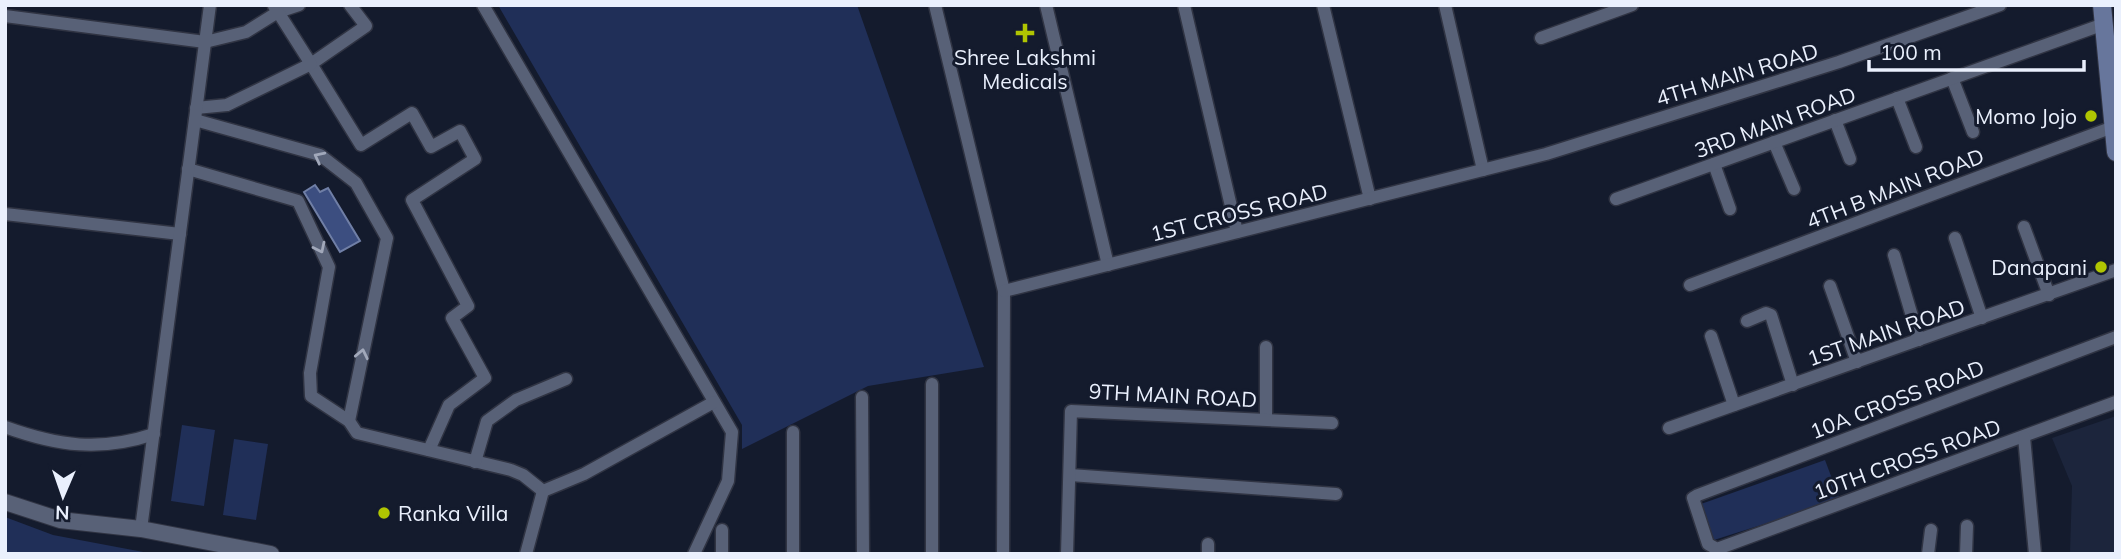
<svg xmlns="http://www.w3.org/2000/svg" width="2121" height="559" font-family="Mulish,sans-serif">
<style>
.built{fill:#1c253c}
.green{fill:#202f58}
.water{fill:#3c4e80;stroke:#707fa6;stroke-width:2}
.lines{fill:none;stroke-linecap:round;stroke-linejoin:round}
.minor-casing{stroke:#303443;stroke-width:15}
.tertiary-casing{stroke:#303443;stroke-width:18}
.secondary-casing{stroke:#303443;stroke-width:20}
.minor{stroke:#586177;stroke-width:12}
.tertiary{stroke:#586177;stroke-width:16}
.secondary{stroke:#67769c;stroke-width:18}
.oneway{stroke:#a1a8ba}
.poi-dot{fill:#b0c502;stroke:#141b2d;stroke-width:2.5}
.labels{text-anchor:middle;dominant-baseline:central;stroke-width:6;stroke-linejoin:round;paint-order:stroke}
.poi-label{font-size:21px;fill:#eaf0fd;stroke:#141b2d;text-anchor:end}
.street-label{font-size:21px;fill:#eaf0fd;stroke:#141b2d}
</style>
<rect width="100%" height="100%" fill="#141b2d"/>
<!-- built -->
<path class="built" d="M 2116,416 L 2116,554 L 2070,554 L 2072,486 L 2052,438 Z"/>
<!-- green -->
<g class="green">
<path d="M 498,5 L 857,5 L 984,367 L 868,386 L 742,449 L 742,425 Z"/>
<path d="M 182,425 L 215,430 L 204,506 L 171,501 Z"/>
<path d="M 234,439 L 268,444 L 256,520 L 223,515 Z"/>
<path d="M 1825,460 L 1840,500 L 1714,540 L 1701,504 Z"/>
<path d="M 5,517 L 53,535 L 154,554 L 5,554 Z"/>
</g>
<!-- water -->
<path class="water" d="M 315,185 L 320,192 L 328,188 L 360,241 L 340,252 L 304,192 Z"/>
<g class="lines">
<defs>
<g id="minor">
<path d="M 350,5 L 366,26 L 311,64 L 361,145 L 412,113 L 431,147 L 460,131 L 475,159 L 412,200 L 468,306 L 452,318 L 485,378 L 449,405 L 429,450"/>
<path d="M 483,5 L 732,432 L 728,481 L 694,554"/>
<path d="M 935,5 L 1004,291 L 1003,554"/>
<path d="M 1046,5 L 1108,265"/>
<path d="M 1184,5 L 1237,232"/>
<path d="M 1323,5 L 1370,199"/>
<path d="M 1445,5 L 1483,170"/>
<path d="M 274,6 L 278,12 L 299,5"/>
<path d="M 5,16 L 205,42 L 246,32 L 278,12 L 311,64 L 227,105 L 196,108"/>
<path d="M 1541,38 L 1632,5"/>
<path d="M 1952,78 L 1973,132"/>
<path d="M 1897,98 L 1916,147"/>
<path d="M 195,120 L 320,155 L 356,183 L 387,238 L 349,421"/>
<path d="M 1835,120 L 1850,159"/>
<path d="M 1774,142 L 1794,189"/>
<path d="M 1714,164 L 1730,209"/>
<path d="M 188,169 L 298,201 L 329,267 L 310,373 L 311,396 L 349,421 L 357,433 L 511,470 L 523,475 L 543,491"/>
<path d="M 1616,199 L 2104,24"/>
<path d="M 5,214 L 180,234"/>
<path d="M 2024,227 L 2049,295"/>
<path d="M 1955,238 L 1982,318"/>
<path d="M 1894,255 L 1919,340"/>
<path d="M 1690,285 L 2113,127"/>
<path d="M 1830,286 L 1857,362"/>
<path d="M 1004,291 L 1546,154 L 1839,62 L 2000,5"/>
<path d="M 1747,321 L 1766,313 L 1771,315 L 1793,385"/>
<path d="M 1711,336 L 1734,405"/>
<path d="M 2116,337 L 1698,495 L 1693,498 L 1708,544 L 1717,549 L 2116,402"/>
<path d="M 862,397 L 863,554"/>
<path d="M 1266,419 L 1266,347"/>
<path d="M 5,427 C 58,446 100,452 154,434"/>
<path d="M 1669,428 L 2116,270"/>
<path d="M 2024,437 L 2035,554"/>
<path d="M 475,462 L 487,421 L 516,400 L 566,379"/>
<path d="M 1070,475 L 1336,494"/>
<path d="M 141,529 L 210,5"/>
<path d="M 722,530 L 722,554"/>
<path d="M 526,554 L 543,491 L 584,474 L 714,402"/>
<path d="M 793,554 L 793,432"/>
<path d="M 932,554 L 932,384"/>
<path d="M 1067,554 L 1071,411 L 1332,423"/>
<path d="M 1208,554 L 1208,544"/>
<path d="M 1928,554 L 1931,530"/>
<path d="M 1966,554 L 1967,526"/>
</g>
<path id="tertiary" d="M 5,502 L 60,520 L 141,529 L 271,554"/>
<path id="secondary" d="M 2102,5 L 2116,152"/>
</defs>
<!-- minor casing -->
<use href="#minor" class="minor-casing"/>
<!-- tertiary casing -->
<use href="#tertiary" class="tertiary-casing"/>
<!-- secondary casing -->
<use href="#secondary" class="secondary-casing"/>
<!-- minor -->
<use href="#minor" class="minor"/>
<!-- tertiary -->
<use href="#tertiary" class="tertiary"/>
<!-- secondary -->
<use href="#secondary" class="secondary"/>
</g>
<!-- one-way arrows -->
<defs><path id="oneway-chevron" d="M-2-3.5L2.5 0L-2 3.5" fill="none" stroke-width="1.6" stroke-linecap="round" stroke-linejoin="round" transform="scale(1.75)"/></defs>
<g class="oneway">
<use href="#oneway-chevron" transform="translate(319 157) rotate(-153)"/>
<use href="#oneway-chevron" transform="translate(320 248) rotate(64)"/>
<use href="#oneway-chevron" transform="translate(362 354) rotate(-78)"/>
</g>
<!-- markers -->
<g class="poi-dot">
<path d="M1021.5 22.5h7v7h7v7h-7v7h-7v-7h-7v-7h7z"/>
<circle cx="2091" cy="116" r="7"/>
<circle cx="2101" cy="267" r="7"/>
<circle cx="384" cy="513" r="7"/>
</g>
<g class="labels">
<!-- poi labels -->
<g class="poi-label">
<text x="1025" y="57" text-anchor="middle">Shree Lakshmi<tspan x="1025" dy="24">Medicals</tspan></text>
<text x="2077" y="116">Momo Jojo</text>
<text x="2087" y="267">Danapani</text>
<text x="398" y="513" text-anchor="start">Ranka Villa</text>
</g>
<!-- street labels -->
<g class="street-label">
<text transform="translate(1737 74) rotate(-17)">4TH MAIN ROAD</text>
<text transform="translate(1775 122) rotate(-20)">3RD MAIN ROAD</text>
<text transform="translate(1895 188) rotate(-21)">4TH B MAIN ROAD</text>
<text transform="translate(1239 212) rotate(-14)">1ST CROSS ROAD</text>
<text transform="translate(1886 332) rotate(-19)">1ST MAIN ROAD</text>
<text transform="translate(1173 395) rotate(3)">9TH MAIN ROAD</text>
<text transform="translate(1897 399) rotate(-21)">10A CROSS ROAD</text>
<text transform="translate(1907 459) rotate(-20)">10TH CROSS ROAD</text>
</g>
</g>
<!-- border -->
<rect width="2121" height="559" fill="none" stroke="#eaf0fd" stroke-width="14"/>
<!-- north arrow -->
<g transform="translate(63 496) rotate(182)" stroke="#141b2d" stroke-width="5" paint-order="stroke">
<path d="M0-5L12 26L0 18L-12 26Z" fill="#eaf0fd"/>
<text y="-10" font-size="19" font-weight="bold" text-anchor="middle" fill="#eaf0fd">N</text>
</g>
<!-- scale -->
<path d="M1869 60v10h215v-10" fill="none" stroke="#eaf0fd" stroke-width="3.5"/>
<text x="1880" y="60" font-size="21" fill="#eaf0fd" stroke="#141b2d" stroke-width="5" paint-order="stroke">100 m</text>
</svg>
